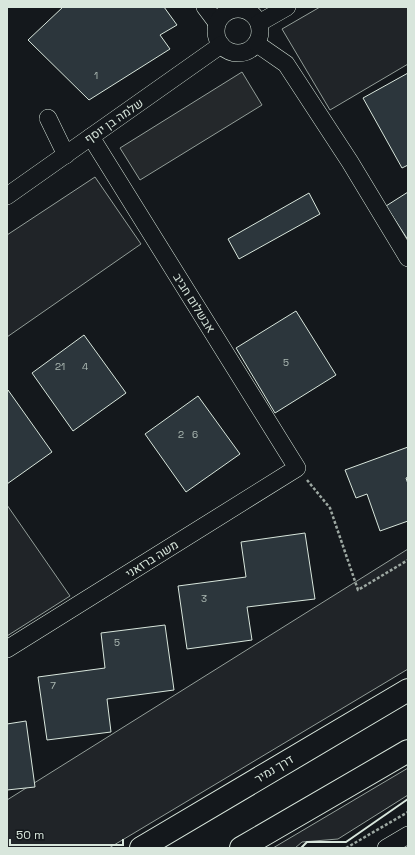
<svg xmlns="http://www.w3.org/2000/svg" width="415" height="855" font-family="'Space Grotesk',Heebo,sans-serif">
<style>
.green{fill:#202428;stroke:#939e99}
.parking{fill:#24282b;stroke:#939e99}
.building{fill:#2c363c;stroke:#d8e6dc}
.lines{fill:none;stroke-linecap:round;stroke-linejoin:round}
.minor-casing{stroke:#d8e6dc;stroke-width:18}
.highway-casing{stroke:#d8e6dc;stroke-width:24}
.path{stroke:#9da8a2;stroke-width:2.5;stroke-dasharray:3 2;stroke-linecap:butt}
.minor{stroke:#14181c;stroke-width:17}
.highway{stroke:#14181c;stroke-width:22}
.wall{stroke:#d8e6dc;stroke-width:2}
.labels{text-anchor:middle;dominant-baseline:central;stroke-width:3;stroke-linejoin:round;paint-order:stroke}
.number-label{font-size:10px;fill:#adbab4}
.street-label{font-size:12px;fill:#d8e6dc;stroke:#14181c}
</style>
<rect width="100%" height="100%" fill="#14181c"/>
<!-- green -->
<g class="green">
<path d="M 320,7 L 408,7 L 408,64 L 330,110 L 282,29 Z"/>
<path d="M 95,177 L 141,244 L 7,337 L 7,235 Z"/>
<path d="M 7,505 L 70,596 L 7,636 Z"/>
<path d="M 408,549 L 408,669 L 109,848 L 7,848 L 7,800 Z"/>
<path d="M 408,768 L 408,795 L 338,839 L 302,842 L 295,848 L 273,848 Z"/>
</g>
<!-- parking -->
<path class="parking" d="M 242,72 L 262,105 L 140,180 L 120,148 Z"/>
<!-- building -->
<g class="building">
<path d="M 63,7 L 164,7 L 177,25 L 160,35 L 170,49 L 89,100 L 28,40 Z"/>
<path d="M 408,73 L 408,165 L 402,168 L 363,98 Z"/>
<path d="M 408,192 L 408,240 L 386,206 Z"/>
<path d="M 309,193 L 320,214 L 239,259 L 228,239 Z"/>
<path d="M 296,311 L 336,375 L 275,413 L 236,348 Z"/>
<path d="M 84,335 L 126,393 L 73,431 L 32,373 Z"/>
<path d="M 8,390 L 52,452 L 7,484 L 7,391 Z"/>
<path d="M 198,396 L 240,454 L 186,492 L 145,434 Z"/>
<path d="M 408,447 L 408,477 L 406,478 L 408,484 L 408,521 L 380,531 L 367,494 L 356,498 L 345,470 Z"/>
<path d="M 305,533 L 315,599 L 247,607 L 252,640 L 187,649 L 178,586 L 246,577 L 241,542 Z"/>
<path d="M 165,625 L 174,690 L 107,699 L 111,732 L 47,740 L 38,677 L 105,668 L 101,633 Z"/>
<path d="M 26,721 L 35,787 L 7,790 L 7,724 Z"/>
</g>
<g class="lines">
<defs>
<g id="minor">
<path d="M 205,7 L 217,23"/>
<circle cx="238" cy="31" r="22"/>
<path d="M 259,23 L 287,7"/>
<path d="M 257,44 L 286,64 L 350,162 L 408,258"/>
<path d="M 48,118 L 66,155"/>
<path d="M 7,196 L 221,45"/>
<path d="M 7,649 L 297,468 L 91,137"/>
<path d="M 386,848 L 408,835"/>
</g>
<g id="highway">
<path d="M 141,848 L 408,690"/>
<path d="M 241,848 L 408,751"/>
</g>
</defs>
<!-- minor casing -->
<use href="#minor" class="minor-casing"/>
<!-- highway casing -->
<use href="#highway" class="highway-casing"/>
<!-- path -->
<g class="path">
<path d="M 307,480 L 330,508 L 358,590 L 408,560"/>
<path d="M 346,848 L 408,812"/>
</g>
<!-- minor -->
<use href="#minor" class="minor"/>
<!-- highway -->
<use href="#highway" class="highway"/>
<!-- wall -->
<path class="wall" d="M 301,848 L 307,842 L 346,842 L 408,799"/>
</g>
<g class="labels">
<!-- number labels -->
<g class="number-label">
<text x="96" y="75">1</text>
<text x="286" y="362">5</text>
<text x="60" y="366">21</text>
<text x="85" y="366">4</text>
<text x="181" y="434">2</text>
<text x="195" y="434">6</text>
<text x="204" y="598">3</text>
<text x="117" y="642">5</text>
<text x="53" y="685">7</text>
</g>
<!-- street labels -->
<g class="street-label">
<text transform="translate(114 121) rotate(-35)">שלמה בן יוסף</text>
<text transform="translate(194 303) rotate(58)">אבשלום חביב</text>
<text transform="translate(152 559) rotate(-32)">משה ברזאני</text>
<text transform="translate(274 769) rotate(-31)">דרך נמיר</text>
</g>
</g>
<!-- border -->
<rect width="415" height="855" fill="none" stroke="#d8e6dc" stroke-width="16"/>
<!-- scale -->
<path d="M10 839v6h113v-6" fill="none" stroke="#d8e6dc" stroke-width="2"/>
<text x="16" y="839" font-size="12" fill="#d8e6dc" stroke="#14181c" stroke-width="3" paint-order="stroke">50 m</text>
</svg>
